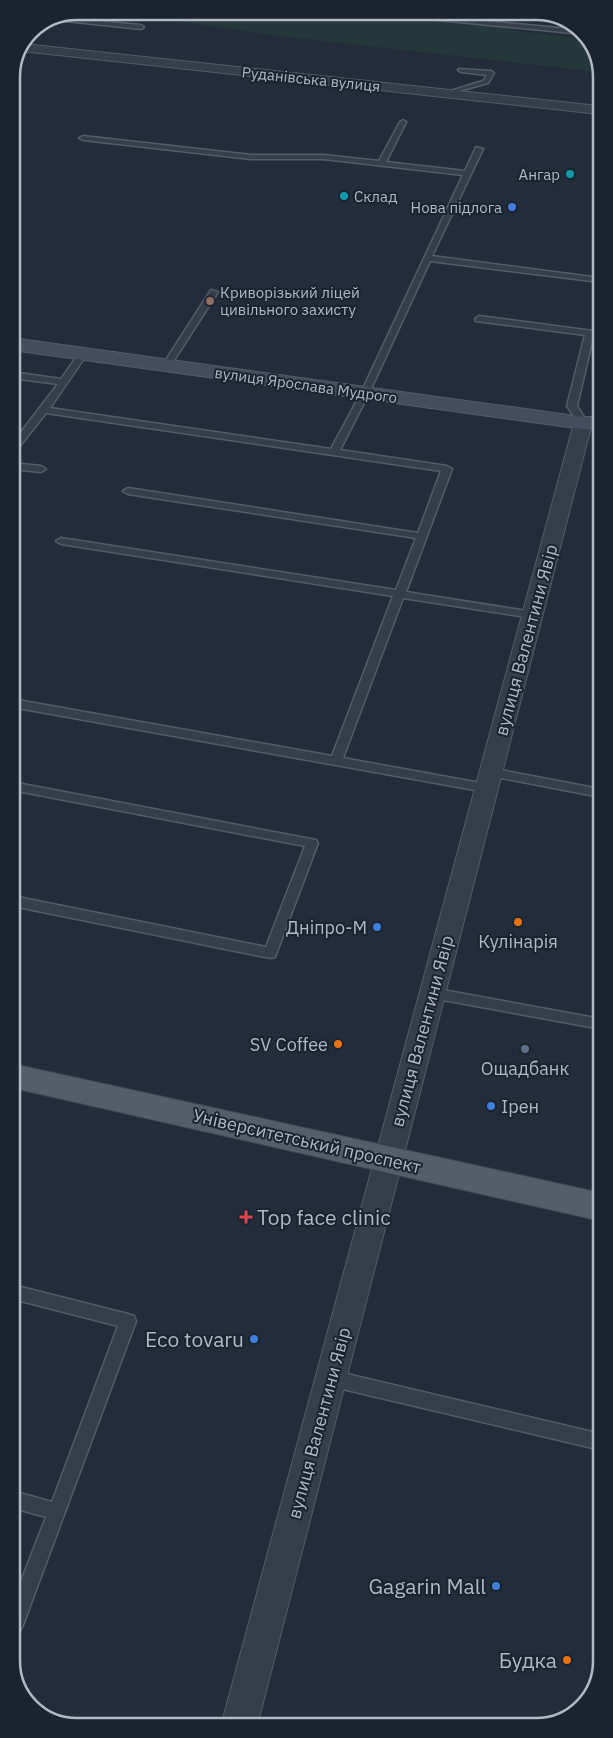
<svg xmlns="http://www.w3.org/2000/svg" width="613" height="1738" font-family="'IBM Plex Sans',sans-serif">
<style>
.green{fill:#24383b}
.lines{fill:none;stroke-linecap:round;stroke-linejoin:round}
.lane-casing{stroke:#545c68;stroke-width:3}
.street-casing{stroke:#545c68;stroke-width:2}
.secondary-casing{stroke:#545c68;stroke-width:2}
.primary-casing{stroke:#3f4753;stroke-width:2}
.lane{fill:#363e4a;fill-rule:evenodd}
.street{fill:#363e4a;fill-rule:evenodd}
.secondary{fill:#444d5d;fill-rule:evenodd}
.primary{fill:#545d6a;fill-rule:evenodd}
.culture-dot{fill:#0f9aa8;stroke:#1b232f;stroke-width:2}
.shop-dot{fill:#3f7fe0;stroke:#1b232f;stroke-width:2}
.education-dot{fill:#8d6e63;stroke:#1b232f;stroke-width:2}
.food-dot{fill:#e8710a;stroke:#1b232f;stroke-width:2}
.service-dot{fill:#5c6f8a;stroke:#1b232f;stroke-width:2}
.health-dot{fill:#e0444e;stroke:#1b232f;stroke-width:2}
.labels{text-anchor:middle;dominant-baseline:central;stroke-width:4;stroke-linejoin:round;paint-order:stroke}
.far-street-label{font-size:15px;fill:#b1b9c6;stroke:#1b232f}
.far-poi-label{font-size:15px;fill:#b1b9c6;stroke:#1b232f;text-anchor:end}
.street-label{font-size:18px;fill:#b1b9c6;stroke:#1b232f}
.poi-label{font-size:18px;fill:#b1b9c6;stroke:#1b232f;text-anchor:end}
.near-poi-label{font-size:21px;fill:#b1b9c6;stroke:#1b232f;text-anchor:end}
.rim{fill:none;stroke:#b1b9c6;stroke-width:2.5}
</style>
<rect width="100%" height="100%" fill="#222c3a"/>
<!-- green -->
<g class="green">
<path d="M 107,11 L 322,11 L 510,28 L 510,30 L 586,39 L 599,60 L 599,72 L 279,36 Z"/>
<path d="M 375,11 L 517,11 L 512,23 Z"/>
</g>
<g class="lines">
<defs>
<g id="lane">
<path d="M 345,11 L 373,11 L 581,30 L 583,34 Z"/>
<path d="M 62,18 L 141,25 L 144,27 L 141,29 L 56,20 Z"/>
<path d="M 459,69 L 491,71 L 494,73 L 488,83 L 444,95 L 444,93 L 483,81 L 487,75 L 461,72 L 458,70 Z"/>
<path d="M 403,120 L 406,122 L 386,162 L 465,171 L 476,147 L 483,149 L 432,256 L 600,278 L 600,282 L 430,261 L 369,393 L 340,450 L 447,466 L 452,469 L 406,592 L 533,612 L 538,615 L 533,618 L 403,598 L 343,758 L 486,784 L 490,785 L 492,788 L 490,791 L 486,792 L 12,707 L 12,699 L 332,756 L 393,596 L 61,544 L 56,541 L 61,538 L 396,590 L 416,538 L 128,494 L 123,491 L 128,488 L 418,533 L 441,471 L 46,413 L 15,452 L 12,453 L 12,444 L 58,384 L 12,378 L 12,372 L 61,379 L 80,352 L 83,351 L 87,354 L 50,408 L 331,449 L 361,393 L 463,175 L 324,159 L 251,159 L 83,140 L 79,138 L 83,136 L 251,155 L 324,155 L 379,161 L 400,122 Z"/>
<path d="M 211,290 L 218,292 L 169,368 L 163,368 L 162,366 Z"/>
<path d="M 479,316 L 593,331 L 594,333 L 577,406 L 588,423 L 586,425 L 580,425 L 567,406 L 585,335 L 476,321 L 475,319 Z"/>
<path d="M 12,463 L 41,466 L 46,469 L 41,472 L 12,469 Z"/>
<path d="M 490,768 L 600,789 L 600,797 L 486,775 L 484,772 Z"/>
<path d="M 12,782 L 316,840 L 318,843 L 275,957 L 270,958 L 13,906 L 13,896 L 266,947 L 305,846 L 12,790 Z"/>
<path d="M 432,988 L 601,1019 L 601,1029 L 432,998 L 427,997 L 425,993 L 427,989 Z"/>
<path d="M 13,1285 L 128,1314 L 134,1316 L 136,1321 L 23,1625 L 20,1631 L 14,1634 L 13,1602 L 46,1517 L 13,1508 L 13,1491 L 52,1502 L 118,1326 L 13,1299 Z"/>
<path d="M 330,1370 L 601,1434 L 601,1450 L 330,1386 L 324,1383 L 322,1378 L 324,1373 Z"/>
</g>
<g id="street">
<path d="M 24,44 L 599,106 L 599,114 L 21,51 Z"/>
<path d="M 583,418 L 589,419 L 592,423 L 257,1726 L 221,1726 L 574,423 L 577,419 Z"/>
</g>
<path id="secondary" d="M 12,338 L 583,417 L 600,417 L 600,429 L 583,429 L 12,350 Z"/>
<path id="primary" d="M 13,1064 L 601,1193 L 601,1221 L 13,1088 Z"/>
</defs>
<!-- lane casing -->
<use href="#lane" class="lane-casing"/>
<!-- street casing -->
<use href="#street" class="street-casing"/>
<!-- secondary casing -->
<use href="#secondary" class="secondary-casing"/>
<!-- primary casing -->
<use href="#primary" class="primary-casing"/>
<!-- lane -->
<use href="#lane" class="lane"/>
<!-- street -->
<use href="#street" class="street"/>
<!-- secondary -->
<use href="#secondary" class="secondary"/>
<!-- primary -->
<use href="#primary" class="primary"/>
</g>
<!-- markers -->
<g class="culture-dot">
<circle cx="570" cy="174" r="5"/>
<circle cx="344" cy="196" r="5"/>
</g>
<g class="shop-dot">
<circle cx="512" cy="207" r="5"/>
<circle cx="377" cy="927" r="5"/>
<circle cx="491" cy="1106" r="5"/>
<circle cx="254" cy="1339" r="5"/>
<circle cx="496" cy="1586" r="5"/>
</g>
<circle class="education-dot" cx="210" cy="301" r="5"/>
<g class="food-dot">
<circle cx="518" cy="922" r="5"/>
<circle cx="338" cy="1044" r="5"/>
<circle cx="567" cy="1660" r="5"/>
</g>
<circle class="service-dot" cx="525" cy="1049" r="5"/>
<path class="health-dot" d="M243.5 1209.5h5v5h5v5h-5v5h-5v-5h-5v-5h5z"/>
<g class="labels">
<!-- far-street labels -->
<g class="far-street-label">
<text transform="translate(311 79) rotate(6)">Руданівська вулиця</text>
<text transform="translate(306 385) rotate(8)">вулиця Ярослава Мудрого</text>
</g>
<!-- far-poi labels -->
<g class="far-poi-label">
<text x="560" y="174">Ангар</text>
<text x="354" y="196" text-anchor="start">Склад</text>
<text x="502" y="207">Нова підлога</text>
<text x="220" y="292" text-anchor="start">Криворізький ліцей<tspan x="220" dy="17">цивільного захисту</tspan></text>
</g>
<!-- street labels -->
<g class="street-label">
<text transform="translate(526 640) rotate(-75)">вулиця Валентини Явір</text>
<text transform="translate(422 1031) rotate(-75)">вулиця Валентини Явір</text>
<text transform="translate(307 1141) rotate(13)">Університетський проспект</text>
<text transform="translate(319 1423) rotate(-75)">вулиця Валентини Явір</text>
</g>
<!-- poi labels -->
<g class="poi-label">
<text x="367" y="927">Дніпро-М</text>
<text x="518" y="941" text-anchor="middle">Кулінарія</text>
<text x="328" y="1044">SV Coffee</text>
<text x="525" y="1068" text-anchor="middle">Ощадбанк</text>
<text x="501" y="1106" text-anchor="start">Ірен</text>
</g>
<!-- near-poi labels -->
<g class="near-poi-label">
<text x="257" y="1217" text-anchor="start">Top face clinic</text>
<text x="244" y="1339">Eco tovaru</text>
<text x="486" y="1586">Gagarin Mall</text>
<text x="557" y="1660">Будка</text>
</g>
</g>
<!-- crop -->
<path d="M0 0H613V1738H0ZM77 20H536A57 57 0 0 1 593 77V1661A57 57 0 0 1 536 1718H77A57 57 0 0 1 20 1661V77A57 57 0 0 1 77 20Z" fill="#1b232f" fill-rule="evenodd"/>
<path class="rim" d="M77 20H536A57 57 0 0 1 593 77V1661A57 57 0 0 1 536 1718H77A57 57 0 0 1 20 1661V77A57 57 0 0 1 77 20Z"/>
</svg>
